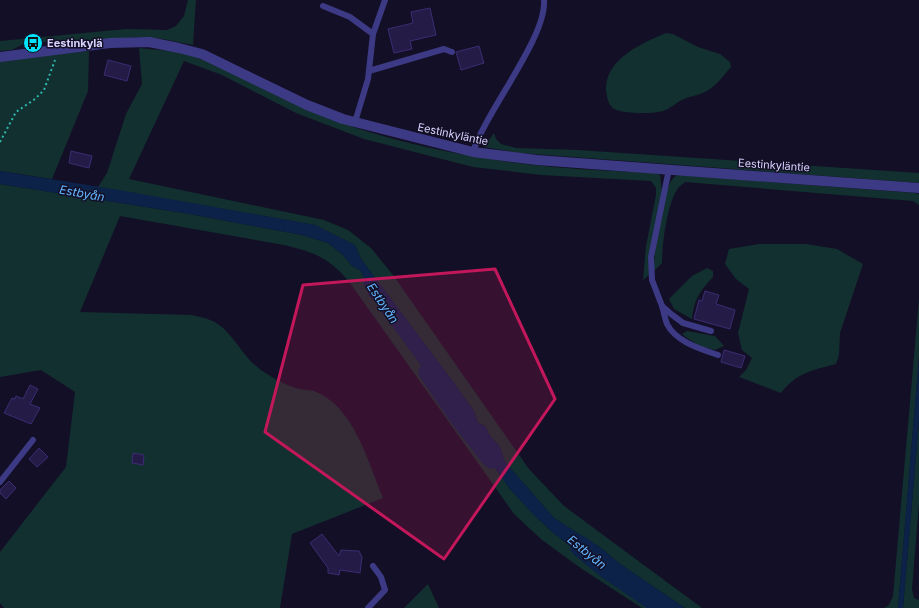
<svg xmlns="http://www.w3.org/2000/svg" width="919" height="608" font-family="Inter,sans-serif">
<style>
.green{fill:#12302f}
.water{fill:#0c2248}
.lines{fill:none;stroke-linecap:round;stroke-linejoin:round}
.river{stroke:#0c2248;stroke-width:21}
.building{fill:#241b47;stroke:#3b2d73}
.path{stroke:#2fb8b0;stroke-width:2;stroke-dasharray:2 3;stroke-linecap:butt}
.service{stroke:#3d3a85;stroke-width:6}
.tertiary{stroke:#3d3a85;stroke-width:10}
.marked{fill:#c2185b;fill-opacity:0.2;stroke:#c2185b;stroke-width:3;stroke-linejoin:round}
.labels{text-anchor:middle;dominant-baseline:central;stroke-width:3;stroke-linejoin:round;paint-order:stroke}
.poi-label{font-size:11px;font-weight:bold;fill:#d9d4ff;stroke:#130f26;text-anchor:start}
.street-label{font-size:11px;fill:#d9d4ff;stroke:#130f26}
.water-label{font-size:12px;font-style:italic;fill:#62b6ff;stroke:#130f26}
</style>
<rect width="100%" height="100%" fill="#130f26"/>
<!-- green -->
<g class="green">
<path d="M 188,0 L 196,0 L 193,45 L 163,39 L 137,37 L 78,42 L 34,42 L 23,44 L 12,50 L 0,51 L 0,41 L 126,29 L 167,30 L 176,26 L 184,16 Z"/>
<path d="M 666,33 L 673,34 L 698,47 L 720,54 L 730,62 L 731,67 C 723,76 717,85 707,91 C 700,95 691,96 684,99 C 677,102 670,109 663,111 C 654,114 623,114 614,109 C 608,105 607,97 606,90 C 605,59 642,43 666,33 Z"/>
<path d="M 139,48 C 160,50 182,51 201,59 C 247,78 289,105 336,121 C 406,146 480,160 554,167 C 587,170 621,171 654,173 L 660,175 L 662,192 L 649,275 L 643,280 L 646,246 L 656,195 L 656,188 L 651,181 L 541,175 L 473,167 L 364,139 L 296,113 L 222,75 L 184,61 L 129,179 L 324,220 L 348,230 L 371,248 L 393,275 L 529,469 L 564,506 L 702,608 L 685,608 L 620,564 L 601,548 L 554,518 L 505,462 L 500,447 L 490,436 L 485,426 L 478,423 L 474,411 L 454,383 L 361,259 L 355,245 L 315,225 L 98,187 L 107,173 L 126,114 L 142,84 Z"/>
<path d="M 89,51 L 88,91 L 52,179 L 0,171 L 0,60 Z"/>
<path d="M 494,133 L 496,139 L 501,144 L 516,148 L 578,150 L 919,173 L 919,183 L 520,153 L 484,147 Z"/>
<path d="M 678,175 L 915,193 L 919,194 L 919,205 L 913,201 L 685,182 C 683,184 680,186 678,188 C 667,204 662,244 662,263 L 654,271 C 653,255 663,194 671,181 C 673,178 675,176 678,175 Z"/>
<path d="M 0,184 L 190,214 L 302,235 L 328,243 L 343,255 L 352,266 L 360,270 L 364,277 L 364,284 L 370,297 L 380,304 L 380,308 L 437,387 L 462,412 L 466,424 L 486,455 L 510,489 L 533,514 L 551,531 L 579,553 L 606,565 L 639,594 L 660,608 L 642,608 L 582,569 L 542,540 L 514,514 L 350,283 C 330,258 314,252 284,245 L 120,216 L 80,312 L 192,315 C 198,317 204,317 210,320 C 230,327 240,353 256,366 C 268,376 285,385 299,389 C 304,390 310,390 314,391 C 354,406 368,462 383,498 L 292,534 L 280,608 L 4,608 L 0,603 L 0,552 L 66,467 L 75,392 L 41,370 L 0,377 Z"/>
<path d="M 759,244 L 806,244 L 837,249 L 863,264 L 840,333 L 839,355 L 836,364 C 813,370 796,373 781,393 L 739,377 L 746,370 L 752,358 L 742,350 L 738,333 L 749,289 L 736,279 L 725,264 L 729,249 Z"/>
<path d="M 707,268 L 713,271 L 713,277 C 700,291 694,299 692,319 L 674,309 L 669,299 L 692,276 Z"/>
<path d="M 919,299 L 919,357 L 898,608 L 884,608 L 889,605 L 893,596 Z"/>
<path d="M 687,331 L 715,336 L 724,346 L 715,350 C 702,348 692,342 682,334 Z"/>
<path d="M 919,421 L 919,503 L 912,589 L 914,598 L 919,600 L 919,608 L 903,608 Z"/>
<path d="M 428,584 L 439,608 L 404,608 Z"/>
</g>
<!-- water -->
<g class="water">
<path d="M 0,171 L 119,190 L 315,225 L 355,245 L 361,259 L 454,383 L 474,411 L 478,423 L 485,426 L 490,436 L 500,447 L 505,462 L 554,518 L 601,548 L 620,564 L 685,608 L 660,608 L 639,594 L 606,565 L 579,553 L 551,531 L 533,514 L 510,489 L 486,455 L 466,424 L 462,412 L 437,387 L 379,308 L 380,304 L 370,297 L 364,284 L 364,277 L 360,270 L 352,266 L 343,255 L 328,243 L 302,235 L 190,214 L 0,184 Z"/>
<path d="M 919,357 L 919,421 L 903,608 L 898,608 Z"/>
</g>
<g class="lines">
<!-- river -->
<g class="river">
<path d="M 429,372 L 463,421 L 492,458"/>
<path d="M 580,546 L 607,568 L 665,608"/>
</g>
</g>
<!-- building -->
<g class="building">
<path d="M 430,8 L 436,35 L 410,41 L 412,49 L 394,53 L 388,29 L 413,23 L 411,12 Z"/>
<path d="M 479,46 L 484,63 L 461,70 L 456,52 Z"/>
<path d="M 108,60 L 131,66 L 127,81 L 104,75 Z"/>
<path d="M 71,151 L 92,156 L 89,168 L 69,163 Z"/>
<path d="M 705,291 L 719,295 L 716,304 L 735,310 L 730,329 L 694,319 L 699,300 L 702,301 Z"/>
<path d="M 724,350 L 745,356 L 741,368 L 721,362 Z"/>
<path d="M 30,385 L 38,389 L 30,404 L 40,408 L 31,424 L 4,413 L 12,398 L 15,399 L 16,396 L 23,399 Z"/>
<path d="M 39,448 L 48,457 L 37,467 L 29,459 Z"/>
<path d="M 133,453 L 144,455 L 143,465 L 132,463 Z"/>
<path d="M 9,481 L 16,488 L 6,499 L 0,493 L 0,490 Z"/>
<path d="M 322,534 L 339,556 L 341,550 L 359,551 L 362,557 L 360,573 L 340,570 L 339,575 L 328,573 L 328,568 L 310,543 Z"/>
</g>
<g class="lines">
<!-- path -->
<path class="path" d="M 0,142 L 16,112 L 35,99 L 44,90 L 55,60"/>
<!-- service -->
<g class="service">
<path d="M 323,6 L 350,17 L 373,34 L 368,79 L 355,122"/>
<path d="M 373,34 L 385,0"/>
<path d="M 369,71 L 444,49 L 452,52"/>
<path d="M 473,152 C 486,111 547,37 544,0"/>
<path d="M 669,169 L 651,257 L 652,280 L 662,306 L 671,314 L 683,323 L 711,331"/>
<path d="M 662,306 C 664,312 665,319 667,324 C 676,342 701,349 718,355"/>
<path d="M 0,482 L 33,440"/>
<path d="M 368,608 L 385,590 L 381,577 L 373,566"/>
</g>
<!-- tertiary -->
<path class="tertiary" d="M 0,57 L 110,43 L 149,42 L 179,48 L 202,54 L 307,105 L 343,119 L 473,152 L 537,160 L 919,188"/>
</g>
<!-- marked area -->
<path class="marked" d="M 495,269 L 555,399 L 444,559 L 265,432 L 303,285 Z"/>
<!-- icons -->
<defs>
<symbol id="bus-disc" viewBox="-11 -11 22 22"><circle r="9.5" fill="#00e5ff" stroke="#130f26"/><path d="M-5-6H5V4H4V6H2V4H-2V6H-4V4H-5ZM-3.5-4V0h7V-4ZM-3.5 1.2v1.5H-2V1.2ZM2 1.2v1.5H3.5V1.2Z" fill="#111"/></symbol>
</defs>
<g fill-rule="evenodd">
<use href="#bus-disc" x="22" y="32" width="22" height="22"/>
</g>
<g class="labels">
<!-- poi labels -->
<g class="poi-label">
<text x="47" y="43">Eestinkylä</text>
</g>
<!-- street labels -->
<g class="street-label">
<text transform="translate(453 134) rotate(12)">Eestinkyläntie</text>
<text transform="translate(774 165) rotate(4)">Eestinkyläntie</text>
</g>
<!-- water labels -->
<g class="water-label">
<text transform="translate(82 193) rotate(10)">Estbyån</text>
<text transform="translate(383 303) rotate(56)">Estbyån</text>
<text transform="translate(587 552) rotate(39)">Estbyån</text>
</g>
</g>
</svg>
